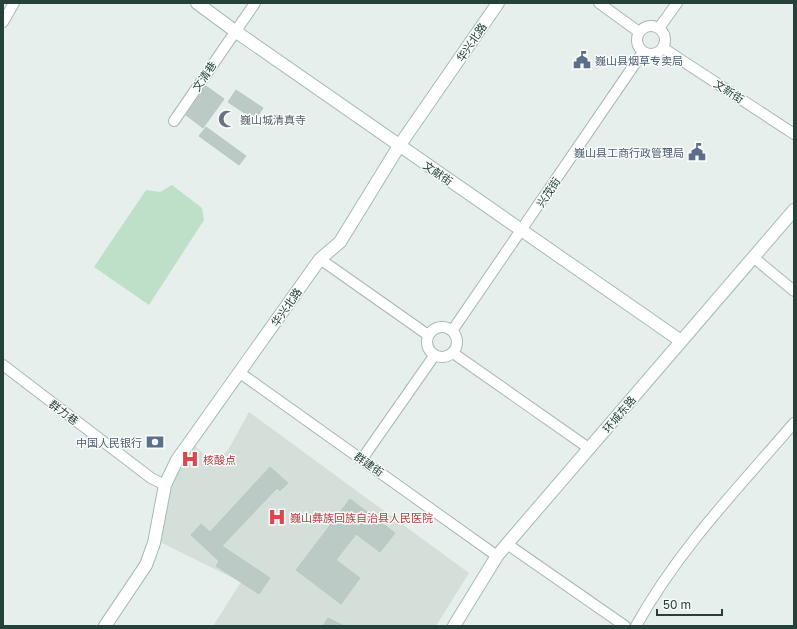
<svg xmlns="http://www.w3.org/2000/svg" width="797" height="629" viewBox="0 0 797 629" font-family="'Golos Text','Noto Sans SC',sans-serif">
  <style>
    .built { fill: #d4dfda }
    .green { fill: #bfe0c8 }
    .building { fill: #bbcac4; stroke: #b8c9c2 }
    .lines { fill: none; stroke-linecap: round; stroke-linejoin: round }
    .street-casing { stroke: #a8b8b2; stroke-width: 12 }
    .secondary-casing { stroke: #a4bbb3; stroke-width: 14 }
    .street { stroke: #fff; stroke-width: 10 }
    .secondary { stroke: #fff; stroke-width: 12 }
    .labels { text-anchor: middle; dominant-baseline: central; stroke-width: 3; stroke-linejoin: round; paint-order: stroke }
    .street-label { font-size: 11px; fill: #24423a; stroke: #f7fbf9 }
    .service-label { font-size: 11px; fill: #4e5e75; stroke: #f7fbf9; text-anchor: end }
    .worship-label { font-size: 11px; fill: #5b616d; stroke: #f7fbf9; text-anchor: start }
    .health-label { font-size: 11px; fill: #be3a42; stroke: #f7fbf9; text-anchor: start }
  </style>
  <rect width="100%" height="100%" fill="#e6efeb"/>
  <!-- built -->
  <path class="built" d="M249,412L469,573L436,626H213L241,582L160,542L167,491L180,461L195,446L214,463L228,450Z"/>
  <!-- green -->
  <path class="green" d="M172,185L202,208L204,220L149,305L94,267L146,190L160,192Z"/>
  <!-- building -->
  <path class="building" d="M206,86L224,99L203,128L186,115Z
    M236,90L263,108L255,120L228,102Z
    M206,127L246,156L239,165L199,136Z
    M270,467L288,483L280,491L277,488L222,546L270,578L259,594L216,566L219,561L191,535L201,524L210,532Z
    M350,499L395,533L380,552L356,534L336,560L360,578L341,604L296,570Z
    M328,618L344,626H323Z"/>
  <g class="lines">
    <!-- street casing -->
    <g class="street-casing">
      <path id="street" d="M599,3L639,32
        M3,22L14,3
        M637 40a14 14 0 1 1 28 0a14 14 0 1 1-28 0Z
        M659,28L677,3
        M663,48L794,134
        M174,121L255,3
        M753,257L794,291
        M320,259L428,335
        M427 342a15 15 0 1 1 30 0a15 15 0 1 1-30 0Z
        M452,331L643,52
        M453,353L590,449
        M3,365L151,478L165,485
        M240,373L497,556
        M362,459L434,356
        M507,544L625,626
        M636,626C678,550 738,488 794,423"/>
    </g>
    <!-- secondary casing -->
    <g class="secondary-casing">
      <path id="secondary" d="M197,3L235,31L681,341
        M105,626L146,565L154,543L165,485L177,460L320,259L340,242L399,146L498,3
        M454,626L497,556L507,544L794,210"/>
    </g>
    <!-- street -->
    <use href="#street" class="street"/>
    <!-- secondary -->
    <use href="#secondary" class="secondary"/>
  </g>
  <!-- icons -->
  <defs>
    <g id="civic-bare" transform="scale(1.38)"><path d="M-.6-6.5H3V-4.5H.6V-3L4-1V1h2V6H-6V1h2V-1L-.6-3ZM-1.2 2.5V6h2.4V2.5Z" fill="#5c6f8a" stroke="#f7fbf9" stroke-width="2.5" paint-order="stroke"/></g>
    <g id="mosque-bare" transform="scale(1.38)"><path d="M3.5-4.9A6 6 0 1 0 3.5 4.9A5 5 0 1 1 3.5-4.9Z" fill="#6b7280" stroke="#f7fbf9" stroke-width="2.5" paint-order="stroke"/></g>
    <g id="bank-bare" transform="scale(1.38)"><path d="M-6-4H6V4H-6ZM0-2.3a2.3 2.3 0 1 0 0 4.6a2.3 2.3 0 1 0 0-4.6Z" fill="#5c6f8a" stroke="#f7fbf9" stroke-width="2.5" paint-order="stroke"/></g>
    <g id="hospital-bare" transform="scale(1.38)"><path d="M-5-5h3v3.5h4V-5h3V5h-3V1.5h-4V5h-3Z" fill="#e0444e" stroke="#f7fbf9" stroke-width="2.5" paint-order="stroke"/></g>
  </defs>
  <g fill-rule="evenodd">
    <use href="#civic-bare" x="582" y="60"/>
    <use href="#mosque-bare" x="227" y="119"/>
    <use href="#civic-bare" x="697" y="152"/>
    <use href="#bank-bare" x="155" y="442"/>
    <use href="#hospital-bare" x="190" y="459"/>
    <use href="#hospital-bare" x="277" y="517"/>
  </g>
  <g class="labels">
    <!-- street labels -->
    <g class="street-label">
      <text transform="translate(471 42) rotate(-56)">华兴北路</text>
      <text transform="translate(204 76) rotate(-56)">文清巷</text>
      <text transform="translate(729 91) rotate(33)">文新街</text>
      <text transform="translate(438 173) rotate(35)">文献街</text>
      <text transform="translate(548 192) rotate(-56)">兴茂街</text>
      <text transform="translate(286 307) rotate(-55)">华兴北路</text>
      <text transform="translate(64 412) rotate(37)">群力巷</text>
      <text transform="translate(619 414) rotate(-50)">环城东路</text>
      <text transform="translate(369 464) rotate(35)">群建街</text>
    </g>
    <!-- service labels -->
    <g class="service-label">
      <text x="595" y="60" text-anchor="start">巍山县烟草专卖局</text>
      <text x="684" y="152">巍山县工商行政管理局</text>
      <text x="142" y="442">中国人民银行</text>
    </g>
    <!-- worship labels -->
    <g class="worship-label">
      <text x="240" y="119">巍山城清真寺</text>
    </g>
    <!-- health labels -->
    <g class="health-label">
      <text x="203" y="459">核酸点</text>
      <text x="290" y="517">巍山彝族回族自治县人民医院</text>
    </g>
  </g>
  <!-- border -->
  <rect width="797" height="629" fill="none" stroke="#24423a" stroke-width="8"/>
  <!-- scale -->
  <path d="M657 609v6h65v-6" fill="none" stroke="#24423a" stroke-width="2"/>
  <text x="663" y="609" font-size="12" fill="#24423a" stroke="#f7fbf9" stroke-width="3" paint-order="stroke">50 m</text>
</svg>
